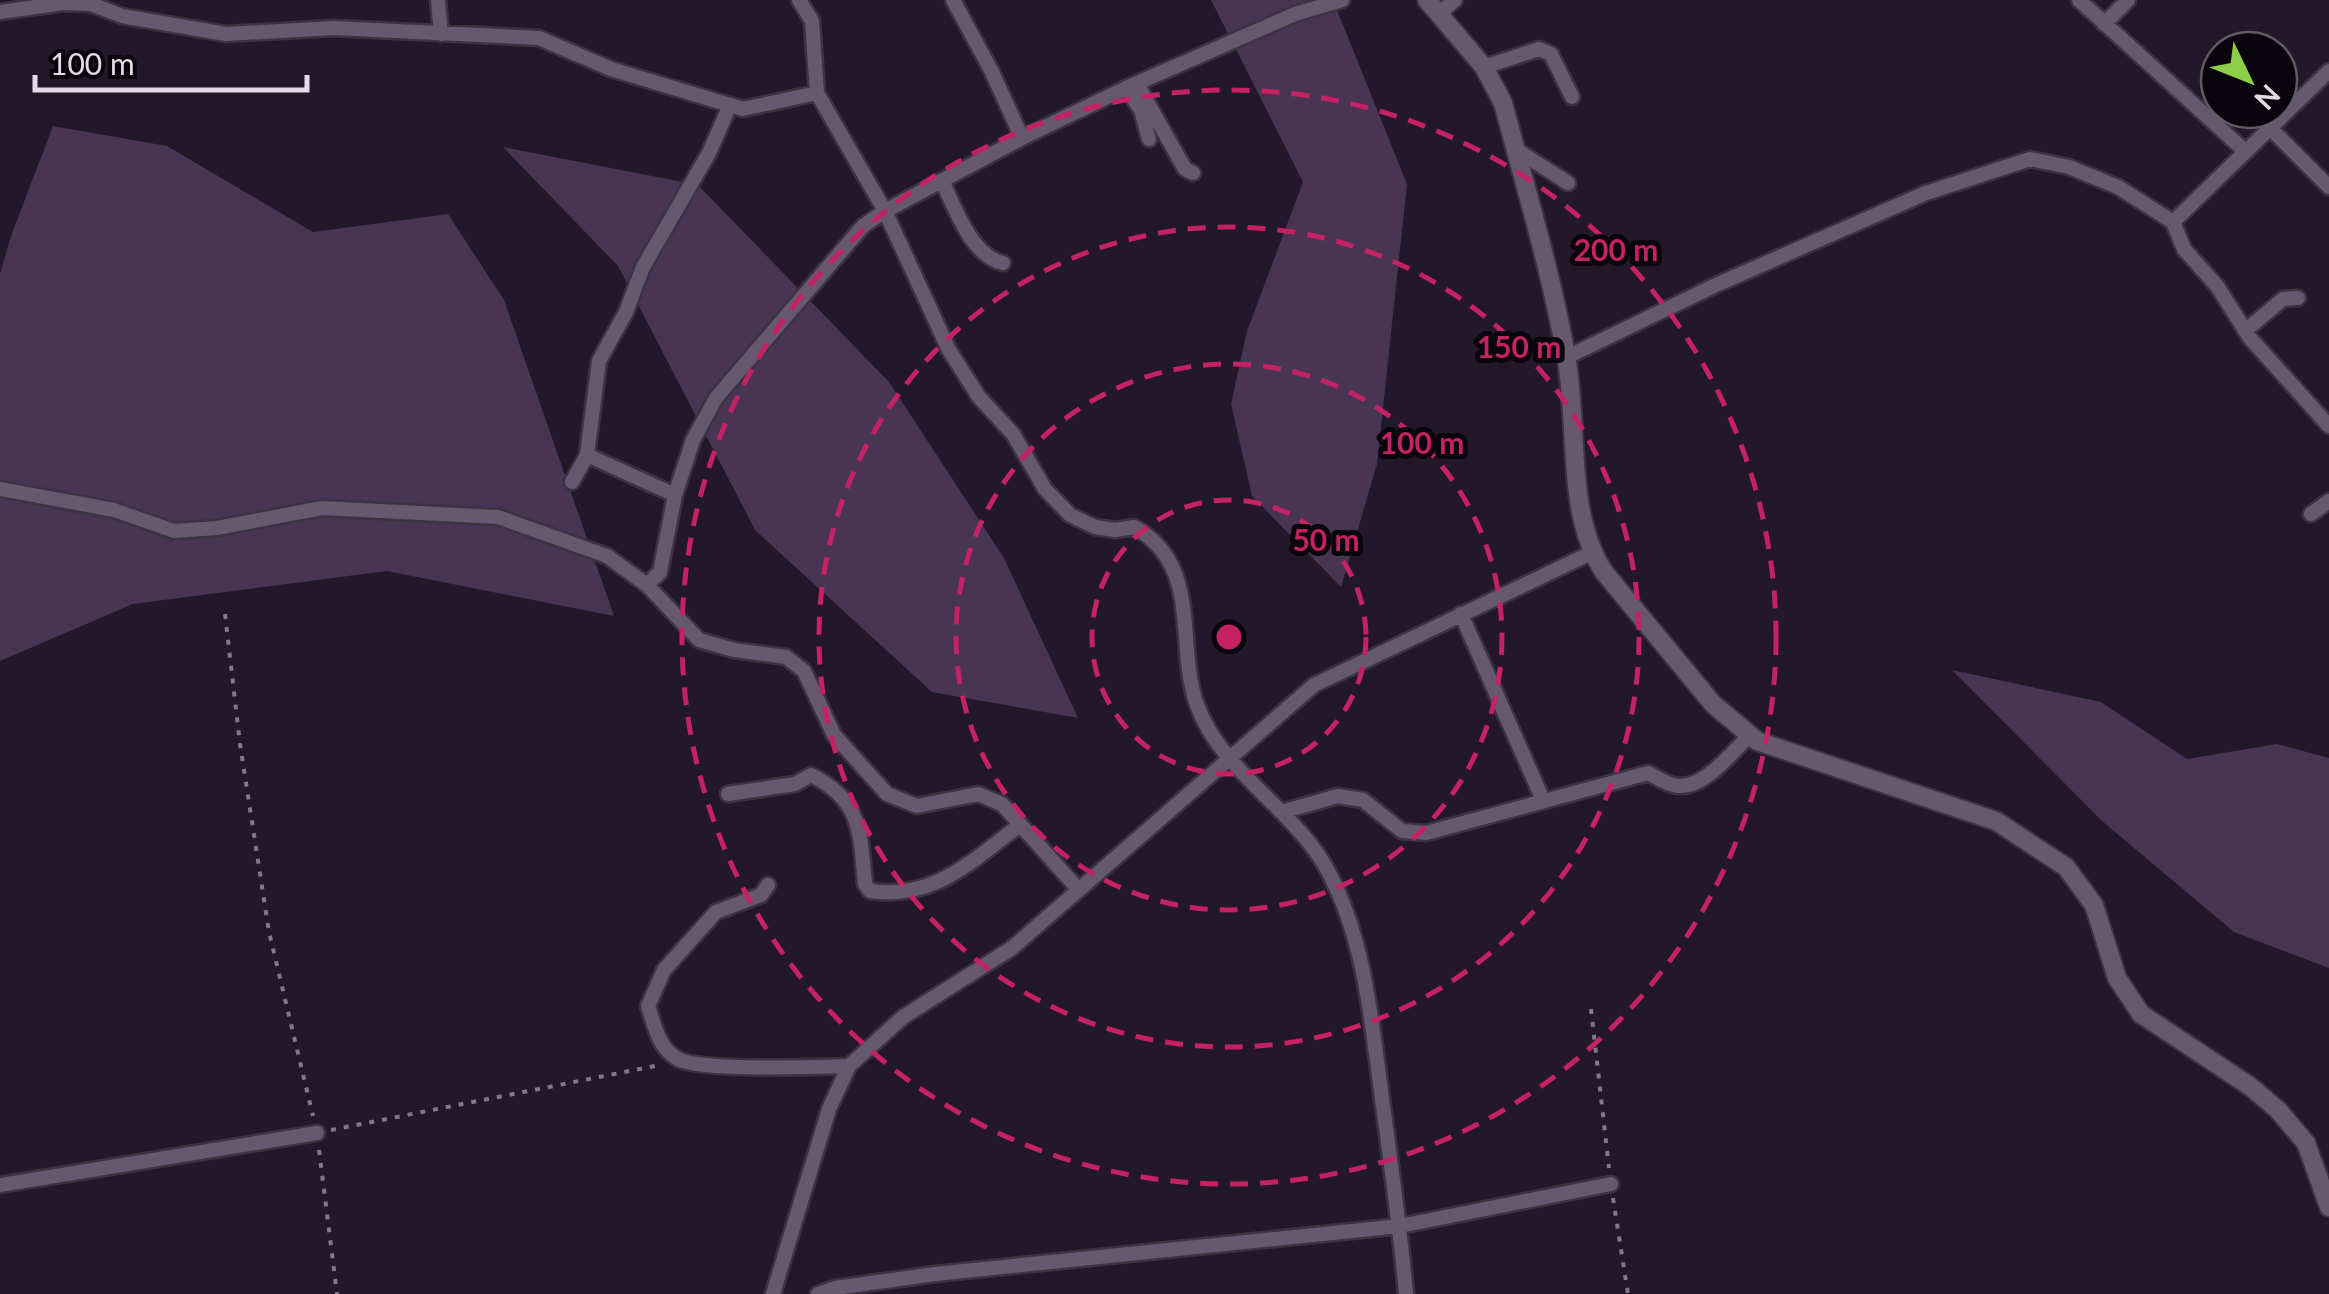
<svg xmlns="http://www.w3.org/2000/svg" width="2329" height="1294" viewBox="0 0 2329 1294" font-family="Lato,sans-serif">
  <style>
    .green { fill: #473553 }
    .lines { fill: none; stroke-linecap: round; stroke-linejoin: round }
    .minor-casing { stroke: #3b3341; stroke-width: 19 }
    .tertiary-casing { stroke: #3b3341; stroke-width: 22 }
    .path { stroke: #827888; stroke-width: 4; stroke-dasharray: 5 8; stroke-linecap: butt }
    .minor { stroke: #66596f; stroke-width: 14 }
    .tertiary { stroke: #66596f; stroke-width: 18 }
    .ring { fill: none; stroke: #c42262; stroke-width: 5; stroke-dasharray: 18 12 }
    .centre { fill: #c42262; stroke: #09050c; stroke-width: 5 }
    .ring-label { font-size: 30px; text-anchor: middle; font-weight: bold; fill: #c42262; stroke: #09050c; stroke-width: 10; stroke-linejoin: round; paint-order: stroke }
  </style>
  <rect width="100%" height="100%" fill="#23172a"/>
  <!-- green -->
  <path class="green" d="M1211,0H1333L1407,184L1377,464L1341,587L1252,496L1231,404L1247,331L1303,182Z
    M53,126L167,146L313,232L448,214L504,300L614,616L387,571L133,604L0,661V274L11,236Z
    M503,147L698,185L889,382L1004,558L1078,718L932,692L755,530L618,266Z
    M1952,670L2101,702L2187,759L2277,744L2329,758V968L2234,932L2102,821Z"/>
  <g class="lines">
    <!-- minor casing -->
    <g class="minor-casing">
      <path id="minor" d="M438,0L441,34
        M799,0L812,21L817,93L885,211L949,350L979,397L1013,434L1045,489L1070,515L1095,527L1115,530L1134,527C1203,565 1175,645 1197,705C1221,772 1295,809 1328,871C1364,938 1371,1017 1381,1091C1390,1158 1400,1226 1406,1294
        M953,0L992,72L1022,138
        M2079,0L2245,151
        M0,12L63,3L91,4L122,16L226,34L334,28L539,38L611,69L743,109L817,93
        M1439,14L1455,0
        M2104,24L2128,0
        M1484,67L1539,49L1551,54L1572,97
        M1137,84L1185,169L1193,173
        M1126,88L1141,110L1149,139
        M2269,127L2329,187
        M1515,149L1568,183
        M942,181C955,207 971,256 1003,263
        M2173,222L2184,249L2217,286L2250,338L2329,426
        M2245,331L2283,299L2298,298
        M1567,357L1718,284L1926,193L2030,159L2069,167L2118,187L2173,222L2329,71
        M587,455L675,495
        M572,482L587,455L599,361L626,312L643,267L709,153L730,105
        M0,489L114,510L174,531L217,528L322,508L498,517L607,556L647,585L699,640L734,650L786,657L804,671L834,735L887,794L917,806L978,794L1002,804L1079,890
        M2311,514L2329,501
        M647,585L660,572L675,495L693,440L716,398L863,226L885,211L1022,138L1126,88L1295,14L1342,0
        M1461,614L1543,800
        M728,794L795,784L811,775C862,800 860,833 865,884L870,891C935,900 971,861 1020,825
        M1281,812L1338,796L1363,800L1402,831L1426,833L1648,773C1656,777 1668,785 1678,786C1705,788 1732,752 1750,735
        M768,885L761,895L716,912L664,970L648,1006C655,1026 658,1048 678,1059C699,1071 819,1067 849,1066
        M0,1185L317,1133
        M773,1294L829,1109L849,1066L903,1017L1012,948L1314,685L1591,553
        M818,1294L835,1288L935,1274L1400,1226L1611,1184"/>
    </g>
    <!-- tertiary casing -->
    <g class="tertiary-casing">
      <path id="tertiary" d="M1427,0L1484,67L1503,103C1525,186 1551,271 1566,356C1579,424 1565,513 1604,572L1713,704L1757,741L1996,821L2066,867L2094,905L2117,978L2141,1014L2251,1087L2278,1110L2306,1143L2329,1207"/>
    </g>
    <!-- path -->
    <path class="path" d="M225,614L240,744L269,932L313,1116
      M1591,1009L1609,1168
      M331,1130L660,1065
      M319,1150L337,1294
      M1613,1198L1628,1294"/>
    <!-- minor -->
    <use href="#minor" class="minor"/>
    <!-- tertiary -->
    <use href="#tertiary" class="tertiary"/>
  </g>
  <!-- distance rings -->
  <g class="ring">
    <circle cx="1229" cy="637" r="137"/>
    <circle cx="1229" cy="637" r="273"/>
    <circle cx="1229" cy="637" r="410"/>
    <circle cx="1229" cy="637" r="547"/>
  </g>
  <circle cx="1229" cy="637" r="15" class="centre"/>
  <g class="ring-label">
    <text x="1616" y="261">200 m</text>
    <text x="1519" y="358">150 m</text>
    <text x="1422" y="454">100 m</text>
    <text x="1326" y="551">50 m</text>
  </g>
  <!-- north arrow -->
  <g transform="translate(2249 80) rotate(133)"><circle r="48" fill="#09050c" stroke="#605b64" stroke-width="2.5"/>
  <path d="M0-8L18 38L0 25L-18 38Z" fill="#8cce45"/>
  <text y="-15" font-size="28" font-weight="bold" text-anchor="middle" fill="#e3dce8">N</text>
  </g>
  <!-- scale -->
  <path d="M35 75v15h272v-15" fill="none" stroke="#e3dce8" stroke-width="5"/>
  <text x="50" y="75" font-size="30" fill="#e3dce8" stroke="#09050c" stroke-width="8" paint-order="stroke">100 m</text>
</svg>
